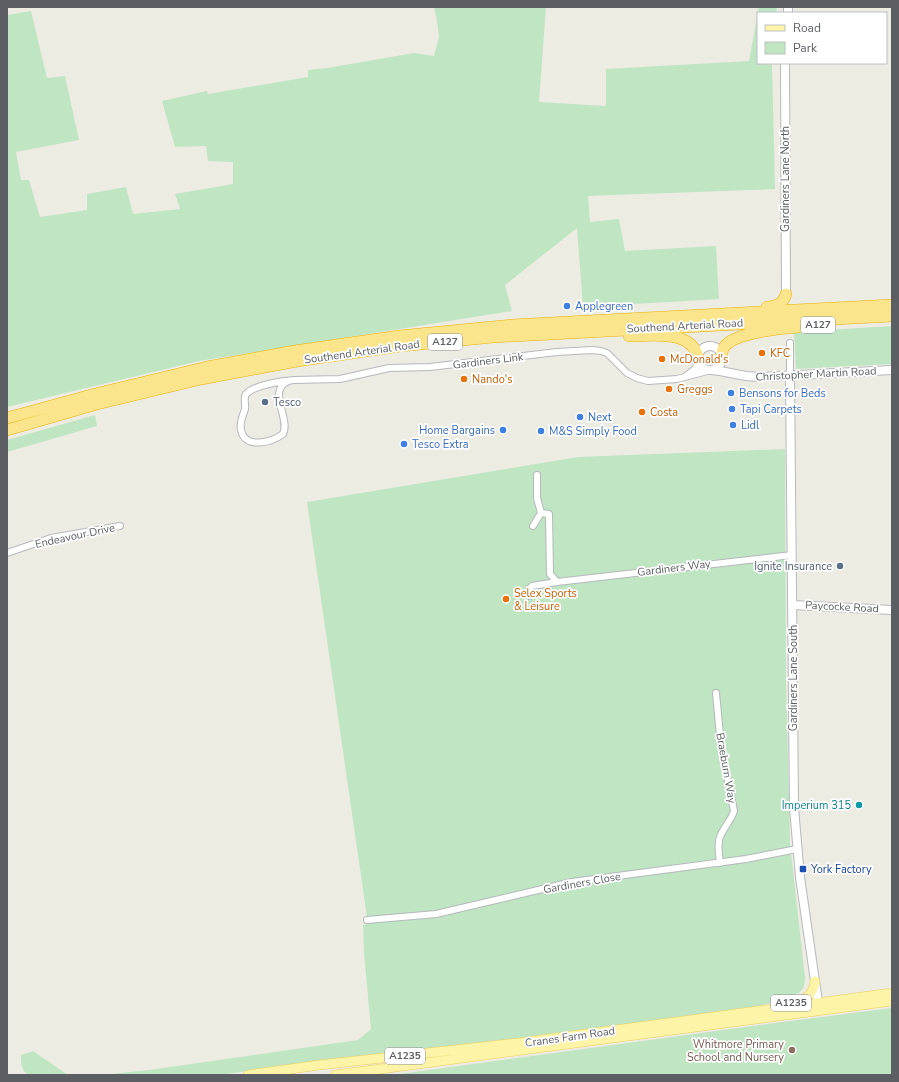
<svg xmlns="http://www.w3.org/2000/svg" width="899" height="1082" viewBox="0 0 899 1082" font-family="'Nunito Sans',sans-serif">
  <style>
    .green { fill: #bfe5c2 }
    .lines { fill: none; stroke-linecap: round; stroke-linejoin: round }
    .street-casing { stroke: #b5b8bd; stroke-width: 8 }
    .secondary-casing { stroke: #b6b9bf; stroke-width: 10 }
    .primary-casing { stroke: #eecd5b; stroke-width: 10 }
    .highway-casing { stroke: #eab006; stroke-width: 12 }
    .street { stroke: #fff; stroke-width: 6 }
    .secondary { stroke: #fff; stroke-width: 8 }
    .primary { stroke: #fdf4a8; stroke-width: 9 }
    .highway { stroke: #fae58d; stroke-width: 11 }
    .shop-dot { fill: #3f7fe0; stroke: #fff; stroke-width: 1.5 }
    .food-dot { fill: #e8710a; stroke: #fff; stroke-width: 1.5 }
    .service-dot { fill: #5c6f8a; stroke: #fff; stroke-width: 1.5 }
    .culture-dot { fill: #0f9aa8; stroke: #fff; stroke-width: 1.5 }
    .transit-dot { fill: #1a4fb4; stroke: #fff; stroke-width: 1.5 }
    .education-dot { fill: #8d6e63; stroke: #fff; stroke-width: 1.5 }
    .labels { text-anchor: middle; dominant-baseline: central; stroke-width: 3.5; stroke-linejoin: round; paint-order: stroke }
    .shield { fill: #fff; stroke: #8c8e92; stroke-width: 1 }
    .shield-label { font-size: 10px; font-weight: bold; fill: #5b5e63 }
    .street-label { font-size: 11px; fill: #5b5e63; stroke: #fff }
    .shop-label { font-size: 11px; fill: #366cbe; stroke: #fff; text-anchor: start }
    .food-label { font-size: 11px; fill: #c56008; stroke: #fff; text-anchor: start }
    .service-label { font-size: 11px; fill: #4e5e75; stroke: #fff; text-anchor: start }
    .culture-label { font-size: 11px; fill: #0d838f; stroke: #fff; text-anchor: end }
    .transit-label { font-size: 11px; fill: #164399; stroke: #fff; text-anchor: start }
    .education-label { font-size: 11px; fill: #785e54; stroke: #fff; text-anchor: end }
  </style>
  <rect width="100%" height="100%" fill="#edece3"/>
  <!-- green -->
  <path class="green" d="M434,7H546L539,102L606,106V69L749,61L759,7H777L776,13H758V63H772L775,189L588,196L590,222L619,219L625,251L716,246L719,299L583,307L577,228L505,285L512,311L199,361L7,407V15L31,11L47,78L65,76L79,140L16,152L21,180H29L40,217L87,210V194L126,187L133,214L180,209L175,194L233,184V162L208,161L206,146L175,147L162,101L207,91L208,94L308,77V70L327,68L414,53L434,56L439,37L437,21Z
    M892,326V364L796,369L794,332Z
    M95,415L97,426L7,452V440Z
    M785,449L786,678L790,844L805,978L804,987L799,993L775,1002L747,1009L506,1040L332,1060L219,1075H102L149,1070L358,1040L371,1029L364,953L363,925L368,924L307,502L578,457Z
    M892,1008V1075H392L775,1023Z
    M33,1051L68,1075H28C21,1070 21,1063 21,1055Z"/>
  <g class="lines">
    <!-- street casing -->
    <g class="street-casing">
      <path id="street" d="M790,343V376
        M686,376L696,368L698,357
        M289,381C266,389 291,419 283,434C272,442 245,450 241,430C239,422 243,416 245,409C246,404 243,399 246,394C254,385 282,381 294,380L340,379L389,368L430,367L557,352L592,350L601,351L607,353L627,373L637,378L648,381L677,379L711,370
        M537,475V498L541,513
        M533,526L541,513L549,514L550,574L557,582L792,555
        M7,553L51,538L120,526
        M529,596V589L532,586L557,582
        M716,693L721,746L734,811C731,821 723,828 720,837C717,844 719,855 720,863
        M367,920L436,914L572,882L746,859L797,849"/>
    </g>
    <!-- secondary casing -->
    <g class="secondary-casing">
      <path id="secondary" d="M788,7V13
        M785,63L786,294
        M698 358a12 12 0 1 1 24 0a12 12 0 1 1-24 0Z
        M711,370L720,371L746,376L760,377L892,370
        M790,376L794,808L800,877L819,1009
        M793,605L892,610"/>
    </g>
    <!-- primary casing -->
    <g class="primary-casing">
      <path id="primary" d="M795,1002C806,1000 814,993 815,981
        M248,1075L319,1065L518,1043L892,993
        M335,1075L892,1001"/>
    </g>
    <!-- highway casing -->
    <g class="highway-casing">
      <path id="highway" d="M767,307C777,306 783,304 786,294
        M629,336C651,336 691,329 698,357
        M721,358C722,354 722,349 725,346C735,333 782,328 798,327
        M7,418L95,394L207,367L295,351L399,336L512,325L892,305
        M7,430L97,404L201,379L297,361L400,346L493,337L892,316"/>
    </g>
    <!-- street -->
    <use href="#street" class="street"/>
    <!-- secondary -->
    <use href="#secondary" class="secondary"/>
    <!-- primary -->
    <use href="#primary" class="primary"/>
    <!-- highway -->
    <use href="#highway" class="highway"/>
  </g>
  <!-- markers -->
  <g class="shop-dot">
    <circle cx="567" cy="306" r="4"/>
    <circle cx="731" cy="393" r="4"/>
    <circle cx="732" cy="409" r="4"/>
    <circle cx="580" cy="417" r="4"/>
    <circle cx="733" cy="425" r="4"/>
    <circle cx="503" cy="430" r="4"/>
    <circle cx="541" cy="431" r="4"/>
    <circle cx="404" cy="444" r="4"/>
  </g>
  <g class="food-dot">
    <circle cx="762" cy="353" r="4"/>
    <circle cx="662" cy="359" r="4"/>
    <circle cx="464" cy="379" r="4"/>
    <circle cx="669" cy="389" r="4"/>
    <circle cx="642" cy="412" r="4"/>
    <circle cx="506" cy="599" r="4"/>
  </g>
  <g class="service-dot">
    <circle cx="265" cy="402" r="4"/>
    <circle cx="840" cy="566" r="4"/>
  </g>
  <circle class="culture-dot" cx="859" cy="805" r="4"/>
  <rect class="transit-dot" x="799" y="865" width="8" height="8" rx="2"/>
  <circle class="education-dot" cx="792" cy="1050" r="4"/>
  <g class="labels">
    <!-- shield labels -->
    <g class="shield">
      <rect x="801" y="317" width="34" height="16" rx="3"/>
      <rect x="428" y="334" width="34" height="16" rx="3"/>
      <rect x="771" y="995" width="40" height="16" rx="3"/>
      <rect x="385" y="1048" width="40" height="16" rx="3"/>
    </g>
    <g class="shield-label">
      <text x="818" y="325">A127</text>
      <text x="445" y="342">A127</text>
      <text x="791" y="1003">A1235</text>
      <text x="405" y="1056">A1235</text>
    </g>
    <!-- street labels -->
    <g class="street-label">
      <text transform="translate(785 179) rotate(-90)">Gardiners Lane North</text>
      <text transform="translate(685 326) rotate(-3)">Southend Arterial Road</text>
      <text transform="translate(362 352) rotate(-8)">Southend Arterial Road</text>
      <text transform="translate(488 361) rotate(-7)">Gardiners Link</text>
      <text transform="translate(816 374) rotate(-3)">Christopher Martin Road</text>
      <text transform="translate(75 536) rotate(-12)">Endeavour Drive</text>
      <text transform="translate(674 568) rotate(-7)">Gardiners Way</text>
      <text transform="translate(842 607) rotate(3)">Paycocke Road</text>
      <text transform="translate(793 678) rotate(-90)">Gardiners Lane South</text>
      <text transform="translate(726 768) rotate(80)">Braeburn Way</text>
      <text transform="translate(582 883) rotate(-10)">Gardiners Close</text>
      <text transform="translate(570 1037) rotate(-8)">Cranes Farm Road</text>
    </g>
    <!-- shop labels -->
    <g class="shop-label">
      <text x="575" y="306">Applegreen</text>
      <text x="739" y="393">Bensons for Beds</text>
      <text x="740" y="409">Tapi Carpets</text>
      <text x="588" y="417">Next</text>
      <text x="741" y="425">Lidl</text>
      <text x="495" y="430" text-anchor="end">Home Bargains</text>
      <text x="549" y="431">M&amp;S Simply Food</text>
      <text x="412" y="444">Tesco Extra</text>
    </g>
    <!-- food labels -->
    <g class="food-label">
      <text x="770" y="353">KFC</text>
      <text x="670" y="359">McDonald's</text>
      <text x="472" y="379">Nando's</text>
      <text x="677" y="389">Greggs</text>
      <text x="650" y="412">Costa</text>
      <text x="514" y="593">Selex Sports<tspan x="514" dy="13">&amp; Leisure</tspan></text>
    </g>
    <!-- service labels -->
    <g class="service-label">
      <text x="273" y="402">Tesco</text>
      <text x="832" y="566" text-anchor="end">Ignite Insurance</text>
    </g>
    <!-- culture labels -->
    <g class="culture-label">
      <text x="851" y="805">Imperium 315</text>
    </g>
    <!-- transit labels -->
    <g class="transit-label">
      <text x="811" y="869">York Factory</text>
    </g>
    <!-- education labels -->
    <g class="education-label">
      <text x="784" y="1044">Whitmore Primary<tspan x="784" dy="13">School and Nursery</tspan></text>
    </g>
  </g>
  <!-- border -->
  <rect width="899" height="1082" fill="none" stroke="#5b5e63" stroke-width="16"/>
  <!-- legend -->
  <rect x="757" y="12" width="130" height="52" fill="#ffffff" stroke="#bdbfc1"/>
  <rect x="765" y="25" width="20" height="6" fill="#fdf4a8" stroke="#bdbfc1"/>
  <text x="793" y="32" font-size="12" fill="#5b5e63">Road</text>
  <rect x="765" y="42" width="20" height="12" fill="#bfe5c2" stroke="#bdbfc1"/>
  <text x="793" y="52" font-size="12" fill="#5b5e63">Park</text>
</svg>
